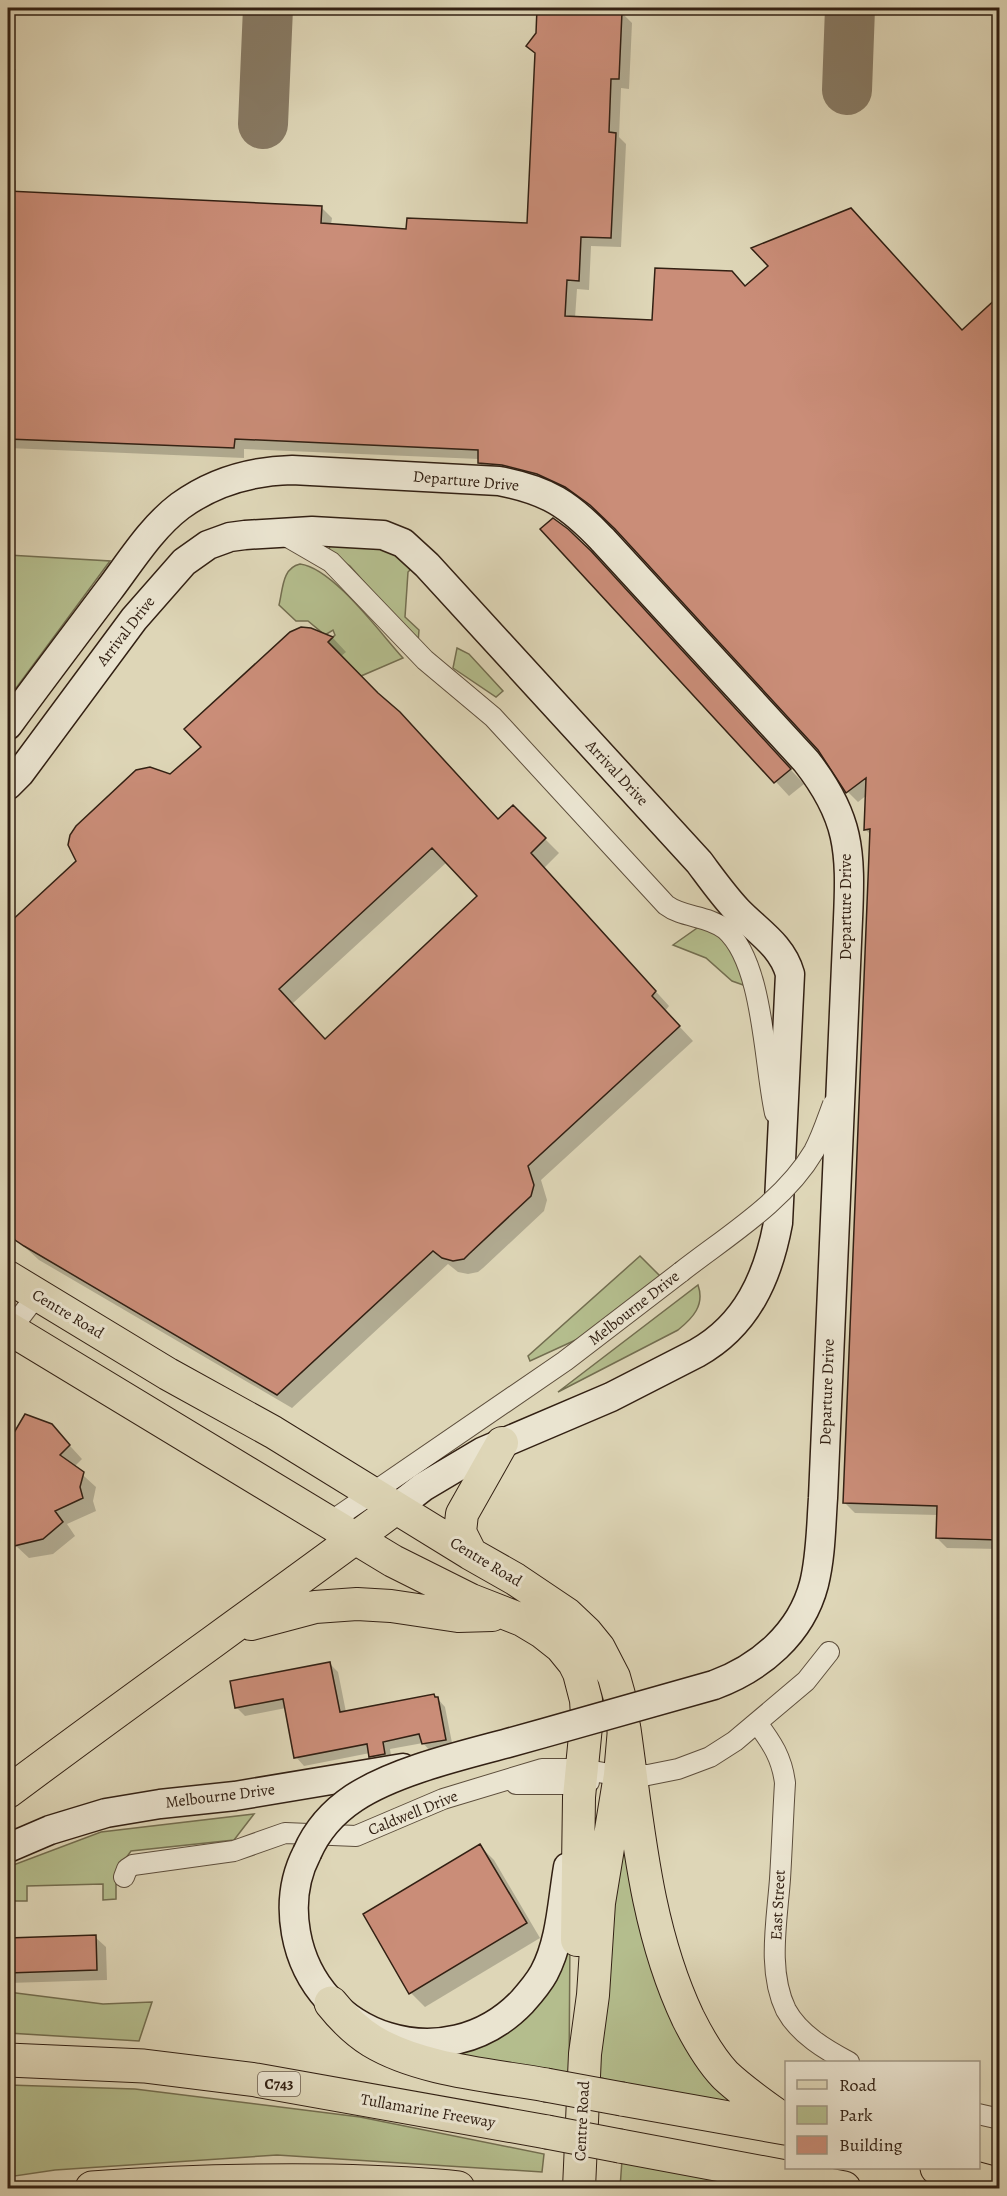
<svg xmlns="http://www.w3.org/2000/svg" width="1007" height="2196" viewBox="0 0 1007 2196" font-family="Alegreya,serif">
  <style>
    .green { fill: #b4bd8d; stroke: #736e50; stroke-width: 1.5 }
    .shadow { fill: #0003; fill-rule: evenodd }
    .lines { fill: none; stroke-linecap: round; stroke-linejoin: round }
    .taxiway { stroke: #887b65; stroke-width: 50 }
    .building { fill: #ca8d78; stroke: #322013; stroke-width: 1.5; fill-rule: evenodd }
    .street-casing { stroke: #5d4e3c; stroke-width: 22 }
    .secondary-casing { stroke: #322013; stroke-width: 31 }
    .primary-casing { stroke: #322013; stroke-width: 34 }
    .highway-casing { stroke: #322013; stroke-width: 35 }
    .street { stroke: #eae4d0; stroke-width: 20 }
    .secondary { stroke: #eae4d0; stroke-width: 28 }
    .primary { stroke: #ded6b7; stroke-width: 32 }
    .highway { stroke: #ded6b7; stroke-width: 33 }
    .street-bridge-casing { stroke: #5d4e3c; stroke-width: 22; stroke-linecap: butt }
    .secondary-bridge-casing { stroke: #322013; stroke-width: 31; stroke-linecap: butt }
    .highway-bridge-casing { stroke: #322013; stroke-width: 35; stroke-linecap: butt }
    .street-bridge { stroke: #eae4d0; stroke-width: 20 }
    .secondary-bridge { stroke: #eae4d0; stroke-width: 28 }
    .highway-bridge { stroke: #ded6b7; stroke-width: 33 }
    .labels { text-anchor: middle; dominant-baseline: central; stroke-width: 6; stroke-linejoin: round; paint-order: stroke }
    .shield { fill: #eae4d0; stroke: #695b4c; stroke-width: 1.5 }
    .shield-label { font-size: 15px; font-weight: bold; fill: #322013 }
    .street-label { font-size: 16px; fill: #322013; stroke: #eae4d0 }
  </style>
  <rect width="100%" height="100%" fill="#ded6b7"/>
  <filter id="stains"><feTurbulence type="fractalNoise" baseFrequency=".00333" numOctaves="4"/><feColorMatrix values="0 0 0 0 .2 0 0 0 0 .09 0 0 0 0 .02 0 0 0 .5 -.17"/></filter>
  <radialGradient id="worn" r=".72"><stop offset=".6" stop-color="#630" stop-opacity="0"/><stop offset="1" stop-color="#630" stop-opacity=".3"/></radialGradient>
  <!-- green -->
  <path class="green" d="M330,543L382,545L415,565L408,572L405,617L419,630L418,643L350,566L329,552Z
    M8,555L110,561L8,699Z
    M300,564C333,568 380,633 403,658L361,676L328,642L335,635L333,630L325,635L308,621H296L279,605C283,589 282,568 300,564Z
    M457,648L469,654L503,691L496,697L453,668Z
    M700,926C731,930 737,961 746,986L732,981L706,958L673,945Z
    M640,1256L661,1277L580,1338L530,1361L528,1356Z
    M698,1285C705,1305 693,1318 678,1330L558,1392Z
    M254,1814L234,1840L131,1851L116,1872V1899L103,1900V1884L27,1886V1901H8V1867L101,1832Z
    M621,1837L632,1868L746,2106L637,2090L599,2077L608,1920Z
    M570,1933L569,2077L426,2050L471,2044Z
    M8,1992L103,2004L152,2002L139,2041L8,2033Z
    M8,2085L135,2089L360,2117L544,2154L542,2172L277,2155L55,2170L8,2177Z
    M622,2160L777,2188H620Z"/>
  <!-- shadow -->
  <path class="shadow" d="M538,8H601L600,12L622,13L632,23L629,89L621,88L619,137L626,144L621,247L591,246L589,290L577,289L575,318L654,322L746,287L962,331L1000,298V1549L947,1548L937,1538L938,1515L855,1513L845,1503L871,835L865,829L867,795L858,802L848,792L819,749L602,515L577,496L562,488L489,473L479,463V459L244,449V458L8,448V172L16,181V193L322,208L332,218L331,225L408,230L529,224Z
    M8,60L16,70H8Z
    M543,529L593,555L804,784L789,796Z
    M310,629L333,638L346,652L340,657L499,821L513,807L559,853L544,868L669,1006L665,1011L693,1041L541,1180L547,1200L544,1211L483,1268L478,1272L468,1274L458,1272L448,1264L292,1408L39,1260L16,1239L8,1227V926L203,747ZM447,862L479,896L325,1041L292,1004Z
    M51,1425L82,1459L74,1467L96,1487L93,1501L96,1511L67,1524L75,1536L53,1554L29,1558L15,1545L8,1526V1440L17,1432Z
    M330,1664L338,1672L346,1712L437,1698L445,1707L453,1748L431,1752L423,1743L390,1749L392,1762L379,1764L370,1753L304,1766L296,1757L286,1708L245,1716L237,1708Z
    M480,1846L494,1860L540,1938L425,2007L411,1993Z
    M95,1937L106,1947L107,1980L8,1983V1940Z"/>
  <g class="lines">
    <!-- taxiway -->
    <path class="taxiway" d="M847,90L850,8
      M263,124L268,8"/>
  </g>
  <!-- building -->
  <path class="building" d="M537,8H591L590,10L622,12L619,79H611L609,132L616,133L611,238L581,237L579,281L567,280L565,316L652,320L655,268L732,271L745,286L768,266L751,248L851,208L962,330L999,296V1540L936,1538L937,1506L843,1503L870,829L864,830L866,778L846,793L818,750L615,529L590,505L565,487L537,474L502,465L478,463V450L235,439L234,448L8,439V191L322,206L321,223L406,229L407,218L527,223L535,53L526,46L536,33Z
    M553,518L568,529L591,551L791,769L774,783L540,529Z
    M301,627L311,628L333,637L328,642L378,693L400,712L498,819L513,805L546,838L531,853L656,991L652,996L680,1026L528,1166L534,1185L531,1196L469,1254L464,1259L453,1261L442,1258L433,1251L277,1395L24,1246L15,1240L8,1229V924L76,861L68,845L70,835L76,826L136,770L150,767L170,774L201,747L184,729L290,632ZM432,848L477,896L325,1039L279,989Z
    M25,1414L52,1424L70,1445L60,1455L84,1472L80,1487L83,1498L55,1511L63,1522L43,1539L14,1546L8,1528V1439L15,1431Z
    M330,1662L340,1712L434,1694L435,1697H438L446,1740L422,1744L419,1734L383,1742L385,1754L369,1757L367,1744L294,1758L283,1699L235,1708L230,1681Z
    M480,1844L527,1923L409,1994L363,1914Z
    M96,1935L97,1970L8,1973V1938Z"/>
  <g class="lines">
    <!-- street casing -->
    <g class="street-casing">
      <path id="street" d="M281,533L331,562L425,660L493,717L666,905C683,918 707,915 725,929C764,963 764,1064 775,1113
        M8,1333L37,1295
        M330,1522L565,1361L681,1272
        M757,1723C772,1743 782,1758 785,1783C783,1815 782,1847 780,1879C777,1921 767,1971 786,2010C799,2034 826,2050 849,2062
        M516,1784H580L589,1782
        M124,1877L127,1869L133,1865L234,1851L285,1833L356,1836L443,1799L542,1769H582L615,1775H648L678,1769L710,1757L735,1741L806,1681L829,1652
        M978,2114L1000,2119"/>
    </g>
    <!-- secondary casing -->
    <g class="secondary-casing">
      <path id="secondary" d="M8,725C41,680 75,635 109,590C131,561 151,528 180,506C213,482 251,471 292,470L499,481C547,490 569,504 603,540
        M8,785L20,773L134,619L184,562L208,545L230,537L245,535L312,531L383,535L403,543L427,565L699,862C711,878 723,895 737,910C757,931 782,945 790,974L778,1223C768,1277 747,1325 697,1353L611,1397L482,1452L423,1487L396,1508
        M8,1848L50,1830L106,1813L160,1804L235,1796L403,1768
        M307,1853C294,1878 291,1905 296,1933C315,2039 446,2081 522,2002C530,1993 538,1984 544,1973C561,1941 562,1902 568,1867"/>
    </g>
    <!-- primary casing -->
    <g class="primary-casing">
      <path id="primary" d="M8,1277L168,1374L273,1432L471,1554L515,1579L567,1614L586,1632L599,1648L614,1677L621,1702L624,1729L620,1775L599,1903L593,1995L585,2054L579,2188
        M8,1328L393,1561L471,1600L522,1620L542,1632L561,1647L574,1663L579,1673L586,1700L587,1716L579,1797L577,1940
        M471,1554L460,1532L462,1514L502,1443
        M251,1624L315,1607L357,1604L391,1606L458,1616L492,1615
        M8,1792C136,1696 267,1604 396,1508"/>
    </g>
    <!-- highway casing -->
    <g class="highway-casing">
      <path id="highway" d="M624,1729C638,1827 645,1927 688,2018C698,2038 709,2058 725,2075C744,2093 765,2107 786,2122
        M331,2003C343,2018 356,2031 372,2041C420,2070 490,2075 546,2085
        M8,2060L144,2066L256,2080L547,2132
        M622,2099L785,2128
        M620,2146L844,2188
        M937,2168L1000,2185
        M92,2188C172,2182 250,2180 330,2181C372,2182 416,2183 458,2188"/>
    </g>
    <!-- street -->
    <use href="#street" class="street"/>
    <!-- secondary -->
    <use href="#secondary" class="secondary"/>
    <!-- primary -->
    <use href="#primary" class="primary"/>
    <!-- highway -->
    <use href="#highway" class="highway"/>
    <!-- street-bridge casing -->
    <g class="street-bridge-casing">
      <path id="street-bridge" d="M681,1272C727,1236 784,1202 814,1151C822,1136 827,1120 833,1104"/>
    </g>
    <!-- secondary-bridge casing -->
    <g class="secondary-bridge-casing">
      <path id="secondary-bridge" d="M307,1853C317,1830 333,1812 354,1798C395,1771 460,1756 508,1743C577,1724 646,1704 714,1685C760,1668 801,1634 814,1584C821,1556 821,1526 823,1498L848,919C851,851 850,817 806,761L603,540"/>
    </g>
    <!-- highway-bridge casing -->
    <g class="highway-bridge-casing">
      <path id="highway-bridge" d="M546,2085L622,2099
        M547,2132L620,2146"/>
    </g>
    <!-- street-bridge -->
    <use href="#street-bridge" class="street-bridge"/>
    <!-- secondary-bridge -->
    <use href="#secondary-bridge" class="secondary-bridge"/>
    <!-- highway-bridge -->
    <use href="#highway-bridge" class="highway-bridge"/>
  </g>
  <g class="labels">
    <!-- shield labels -->
    <rect class="shield" x="258" y="2072" width="42" height="24" rx="4.5"/>
    <g class="shield-label">
      <text x="279" y="2084">C743</text>
    </g>
    <!-- street labels -->
    <g class="street-label">
      <text transform="translate(466 481) rotate(5)">Departure Drive</text>
      <text transform="translate(126 631) rotate(-52)">Arrival Drive</text>
      <text transform="translate(617 773) rotate(47)">Arrival Drive</text>
      <text transform="translate(846 907) rotate(-90)">Departure Drive</text>
      <text transform="translate(634 1308) rotate(-38)">Melbourne Drive</text>
      <text transform="translate(68 1314) rotate(31)">Centre Road</text>
      <text transform="translate(827 1392) rotate(-88)">Departure Drive</text>
      <text transform="translate(486 1562) rotate(31)">Centre Road</text>
      <text transform="translate(220 1796) rotate(-7)">Melbourne Drive</text>
      <text transform="translate(413 1813) rotate(-22)">Caldwell Drive</text>
      <text transform="translate(778 1905) rotate(-87)">East Street</text>
      <text transform="translate(428 2111) rotate(10)">Tullamarine Freeway</text>
      <text transform="translate(582 2121) rotate(-87)">Centre Road</text>
    </g>
  </g>
  <!-- margin -->
  <rect width="1007" height="2196" fill="none" stroke="#ded6b7" stroke-width="30"/>
  <rect x="9" y="9" width="989" height="2178" fill="none" stroke="#322013" stroke-width="3"/>
  <rect x="15" y="15" width="977" height="2166" fill="none" stroke="#322013" stroke-width="1.5"/>
  <!-- legend -->
  <rect x="785" y="2061" width="195" height="108" fill="#eae4d0" stroke="#a09684" stroke-width="1.5"/>
  <rect x="797" y="2080" width="30" height="9" fill="#ded6b7" stroke="#a09684" stroke-width="1.5"/>
  <text x="839" y="2091" font-size="18" fill="#322013">Road</text>
  <rect x="797" y="2106" width="30" height="18" fill="#b4bd8d" stroke="#a09684" stroke-width="1.5"/>
  <text x="839" y="2121" font-size="18" fill="#322013">Park</text>
  <rect x="797" y="2136" width="30" height="18" fill="#ca8d78" stroke="#a09684" stroke-width="1.5"/>
  <text x="839" y="2151" font-size="18" fill="#322013">Building</text>
  <rect width="100%" height="100%" filter="url(#stains)"/>
  <rect width="100%" height="100%" fill="url(#worn)"/>
</svg>
